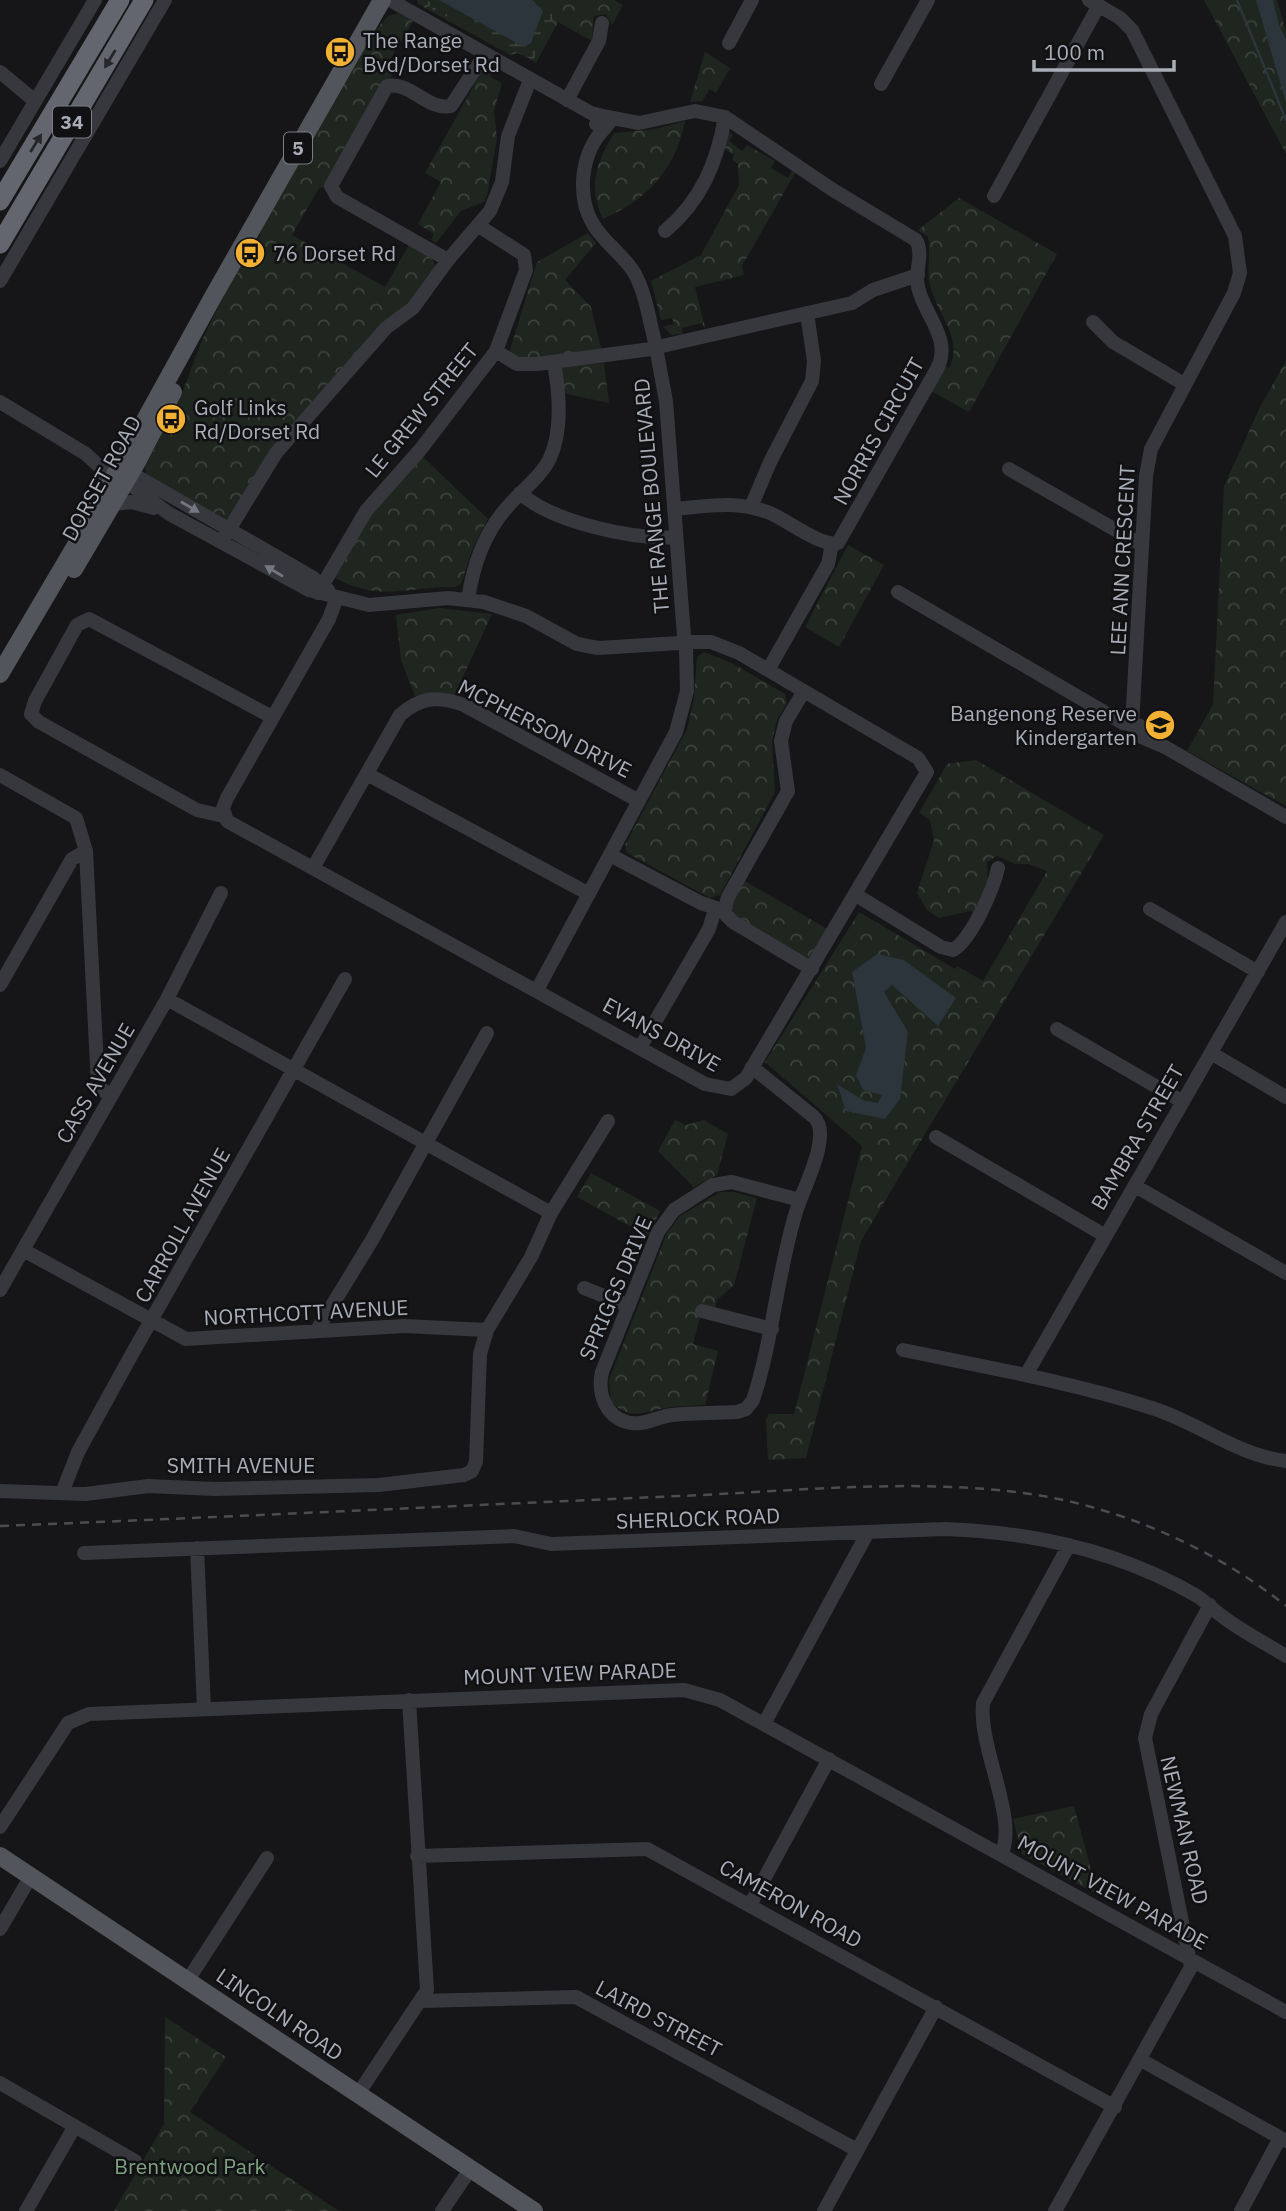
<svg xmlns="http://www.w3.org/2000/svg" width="1286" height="2211" viewBox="0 0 1286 2211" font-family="'IBM Plex Sans',sans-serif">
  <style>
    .forest { fill: url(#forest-crowns) }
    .wetland { fill: url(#wetland-marsh) }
    .water { fill: #2c353c }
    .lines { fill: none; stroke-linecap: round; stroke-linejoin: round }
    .stream { stroke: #2c353c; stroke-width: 2.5 }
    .minor { stroke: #37383d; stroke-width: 14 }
    .major { stroke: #53555c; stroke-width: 18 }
    .highway { stroke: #63666e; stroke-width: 19 }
    .rail { stroke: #4a4c52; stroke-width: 2.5; stroke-dasharray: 9 7; stroke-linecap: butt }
    .oneway { fill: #26262a }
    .oneway2 { fill: #757881 }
    .labels { text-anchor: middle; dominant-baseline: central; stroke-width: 5; stroke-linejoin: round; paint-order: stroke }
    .shield { fill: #111113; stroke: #7b7e86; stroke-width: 2 }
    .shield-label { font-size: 19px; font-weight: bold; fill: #a8adb8 }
    .poi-label { font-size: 21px; fill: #a8adb8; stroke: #111113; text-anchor: start }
    .street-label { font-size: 21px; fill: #a8adb8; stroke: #111113 }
    .park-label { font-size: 21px; fill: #7fa381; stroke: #111113 }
  </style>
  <defs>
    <pattern id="forest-crowns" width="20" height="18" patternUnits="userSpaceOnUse" patternTransform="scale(1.75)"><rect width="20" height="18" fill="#1e261f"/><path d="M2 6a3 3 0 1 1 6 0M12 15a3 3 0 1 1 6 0" fill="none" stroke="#3c433d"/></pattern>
    <pattern id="wetland-marsh" width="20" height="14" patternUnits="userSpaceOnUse" patternTransform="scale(1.75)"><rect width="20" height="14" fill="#1e261f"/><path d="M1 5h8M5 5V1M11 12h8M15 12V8" fill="none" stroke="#3c433d"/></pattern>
  </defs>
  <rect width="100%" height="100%" fill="#161618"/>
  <!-- forest -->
  <path class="forest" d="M417,0H614L623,5L612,25L606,14L594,16L592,41L558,22L536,63L518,53L510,55L418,4Z
    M1204,0H1277L1286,31V154Z
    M398,13L413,21L385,68L393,73L390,79L383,82L324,187L319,188L292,235L385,287L409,245L431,258L435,265C426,297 390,320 369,343C319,399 275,463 228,522L147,477L145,467L179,401L203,338L238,267L257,244L264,219L374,32L388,16Z
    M705,52L730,68L716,93L710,89L702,101L690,102Z
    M488,69L492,71L490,77L502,83L494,111L497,138L487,196L484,202L461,211L436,243L431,240L434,234L418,224L441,182L425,173L482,71Z
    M685,121C676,169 647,200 603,219C587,187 597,161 614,133L655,129Z
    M727,130L733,135L729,141L742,151L747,145L775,161L771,168L788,178L792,171L795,173L742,266L744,275L695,287L706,331L702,323L682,328L683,337L680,334L672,335L663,327L674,324L672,318L661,320L651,281L701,255L739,185L738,164L732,160L734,155L723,148Z
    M959,198L1057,254L969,412L931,391L944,366L949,368C965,337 934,312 929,281C927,267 931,252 928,237L918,230Z
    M588,233L596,243L565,280L591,307L602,352L525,362L509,353L537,262Z
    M1286,361V806L1187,751L1213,704L1224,486L1260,407Z
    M604,363L609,403L563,393L559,367Z
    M421,455L488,519L473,547L461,584L455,587C409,586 378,603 334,577L371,510Z
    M848,545L884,565L839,647L805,627Z
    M440,608L492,614L454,696H415L401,660L396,615Z
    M704,652L732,663L785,694L787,703L777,720L772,741L775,792L720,895L710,898L627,853L625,845L687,729L694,698L697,657Z
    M976,760L1104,835L861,1241L806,1458L768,1460L766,1419L769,1414H794L862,1146L765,1062L859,912L955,969L957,966L983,981L1047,871L1028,864H1015L997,856L987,862L988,879L974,913L970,911L939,918L927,910L917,893L934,840L930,820L919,813L947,764Z
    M743,880L829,930L810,958L805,959L733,918L730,903Z
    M675,1120L686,1125L704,1120L728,1134L717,1175L694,1187L658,1151Z
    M591,1173L660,1211L648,1236L577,1197Z
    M720,1192H734L757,1198L734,1285L717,1300L715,1309L703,1306L693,1344L718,1351L705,1405C691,1406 678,1406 664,1408C641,1413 630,1420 611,1402L609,1380L667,1233L680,1216Z
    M1074,1806L1098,1895L1022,1854L1013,1819Z
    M165,2017L226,2057L190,2112L339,2211H114L164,2124Z"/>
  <!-- wetland -->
  <path class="wetland" d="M418,0H551L555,11L553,24L533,60C508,46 489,46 466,23H458Z"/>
  <!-- water -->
  <path class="water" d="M439,0H532L543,11L531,43L524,47Z
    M1256,0H1273L1279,25L1286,39V103Z
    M877,954L904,960L956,998L938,1026L892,985L884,992L908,1032L900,1099L885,1119L846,1111L837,1084L863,1100L878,1103L882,1095L863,1090L856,1075L866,1048L852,972Z"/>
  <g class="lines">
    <!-- stream -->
    <path class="stream" d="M1237,0L1286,120"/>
    <!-- minor -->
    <path class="minor" d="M390,0L591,113L607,117L609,123L605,128L596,124L600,116
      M1089,0L1120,18L1132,30L1235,236L1240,273L1234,293L1151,449L1146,476L1132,725L1139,736L1165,747L1286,817
      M729,43L752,0
      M0,72L35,101
      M881,84L928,0
      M567,100L599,41L602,23
      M607,117L639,123L695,111L725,117L833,190L916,240C923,253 917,266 917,279C919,312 954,336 937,369L838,543C821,547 787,520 770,513C736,500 708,506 674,509
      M605,128C581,152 576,195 593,224C604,243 624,255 635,274C646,295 649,319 655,342
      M0,161L95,0
      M994,196L1099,5
      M665,231C701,201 717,163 725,117
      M448,260L337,197L331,186L387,86C411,81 427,111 451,106L485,54
      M0,281L165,0
      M1093,322L1113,342L1184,384
      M662,346L852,303L873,290L918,275
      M496,351L517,364H537L651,349
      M657,353L666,401L684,636
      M0,402L86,454L104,471L108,488
      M1009,469L1142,545
      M131,473L312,577L328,590
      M118,475L168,513L309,590L369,605L448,598L484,602L526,616L577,644L598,648L679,643
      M520,493C552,522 633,540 676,537
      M114,504L131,502L154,508
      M751,507L770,462L812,381L814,361L807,313
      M222,541L276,453L386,328L413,308L448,260L490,211L502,182L508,136L530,80
      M898,592L1123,723L1140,726
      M318,593L366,511L420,450L496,351L526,270L524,255L479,226
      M337,597L329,619L227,798L223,808L227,821L705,1084L731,1089L746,1078L927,772L918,758L739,653L711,642H692
      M468,600C473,564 486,529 511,503C524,489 542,475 550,458C563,429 559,392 554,362
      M768,670L828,564L832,544
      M367,774L589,894
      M0,775L76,818L86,851L98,1086L110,1096
      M223,816L197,810L39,722L31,714L35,701L77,625L89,619L272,717
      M610,855L701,903L716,908
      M313,868L400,715C422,696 438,696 464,705L639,801
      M856,895L941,947L953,950C971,940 994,888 998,868
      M1150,909L1258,972
      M724,912L728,897L788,791L781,741L786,721L804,691
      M724,913L733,922L812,969
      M0,985L72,859L86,851
      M537,990L676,732L687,691L686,648
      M167,999L551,1213
      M1057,1029L1183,1102
      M641,1046L709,929L713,916
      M1211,1053L1286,1097
      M752,1067L814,1117C833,1135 802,1190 796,1212C777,1274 773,1339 753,1400L746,1409L737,1412C715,1413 693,1413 672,1415C661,1416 651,1422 640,1423C610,1426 596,1397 602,1372L658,1232L674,1210L713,1185L732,1182L800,1200
      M936,1137L1104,1235
      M1135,1186L1286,1273
      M25,1251L186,1339L404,1326L487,1330
      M584,1288L629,1306
      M0,1290L167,999L221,893
      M702,1311L772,1329
      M317,1330L372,1240L487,1033
      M903,1350C986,1367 1071,1382 1152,1408C1197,1422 1239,1456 1286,1461
      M1026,1375L1286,922
      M0,1491L86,1494L148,1486L215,1489L379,1485L464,1475L472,1471L476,1462L480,1354L487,1330L531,1257L551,1213L608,1121
      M62,1493L78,1452L132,1354L345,979
      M197,1548L204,1709
      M84,1553L514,1536L551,1544L945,1529C1033,1532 1121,1552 1197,1596C1206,1602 1213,1610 1222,1616C1241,1631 1265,1643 1286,1656
      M764,1724L868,1532
      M0,1827L68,1723L89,1714L684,1690L720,1700L1286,2012
      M1001,1855C1019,1819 978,1748 983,1703L1069,1545
      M417,1856L647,1849L1115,2107
      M750,1905L829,1759
      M0,1929L31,1876
      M188,1980L267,1858
      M421,2001L576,1997L857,2150
      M1141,2060L1286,2141
      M0,2083L135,2161
      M358,2094L427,1990L409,1700
      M26,2211L75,2126
      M442,2211L471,2168
      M824,2211L936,2007
      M1055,2211L1191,1967L1145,1738L1151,1714L1210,1605
      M1241,2211L1280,2138"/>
    <!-- major -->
    <path class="major" d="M74,569L137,462L173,392
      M0,674L79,540L214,295L382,0
      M0,1856L534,2211"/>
    <!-- highway -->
    <path class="highway" d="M0,201L120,0
      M0,244L144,0"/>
    <!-- rail -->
    <path class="rail" d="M0,1526C227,1517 453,1506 679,1496C802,1491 948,1474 1068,1501C1146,1519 1224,1556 1286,1606"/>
  </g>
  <!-- one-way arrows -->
  <defs><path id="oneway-solid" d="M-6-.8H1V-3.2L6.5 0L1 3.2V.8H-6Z" transform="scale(1.75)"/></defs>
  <g class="oneway">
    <use href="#oneway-solid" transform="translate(110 59) rotate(121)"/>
    <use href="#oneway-solid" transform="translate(36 143) rotate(-58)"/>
  </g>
  <g class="oneway2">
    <use href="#oneway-solid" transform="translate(190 507) rotate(30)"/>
    <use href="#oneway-solid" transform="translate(274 571) rotate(-149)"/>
  </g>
  <!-- icons -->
  <defs>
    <g id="bus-disc" transform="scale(1.575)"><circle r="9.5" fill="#f2b134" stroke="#111113"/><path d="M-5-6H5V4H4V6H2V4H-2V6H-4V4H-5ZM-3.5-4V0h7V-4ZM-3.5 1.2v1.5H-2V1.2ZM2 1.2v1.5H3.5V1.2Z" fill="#111"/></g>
    <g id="school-disc" transform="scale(1.575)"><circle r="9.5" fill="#f2b134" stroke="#111113"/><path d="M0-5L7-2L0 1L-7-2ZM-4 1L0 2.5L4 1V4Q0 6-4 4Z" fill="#111"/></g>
  </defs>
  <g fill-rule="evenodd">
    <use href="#bus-disc" x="340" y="52"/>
    <use href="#bus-disc" x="250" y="253"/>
    <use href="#bus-disc" x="171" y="419"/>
    <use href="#school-disc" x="1160" y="725"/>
  </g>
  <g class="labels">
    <!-- shield labels -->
    <g class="shield">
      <rect x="53" y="106.5" width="38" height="31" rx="5"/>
      <rect x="284" y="132.5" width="28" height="31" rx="5"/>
    </g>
    <g class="shield-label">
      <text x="72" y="122">34</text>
      <text x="298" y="148">5</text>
    </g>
    <!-- poi labels -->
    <g class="poi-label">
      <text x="363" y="40">The Range<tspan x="363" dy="24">Bvd/Dorset Rd</tspan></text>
      <text x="273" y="253">76 Dorset Rd</text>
      <text x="194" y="407">Golf Links<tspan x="194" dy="24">Rd/Dorset Rd</tspan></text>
      <text x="1137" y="713" text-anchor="end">Bangenong Reserve<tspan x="1137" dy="24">Kindergarten</tspan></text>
    </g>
    <!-- street labels -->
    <g class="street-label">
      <text transform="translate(421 410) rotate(-51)">LE GREW STREET</text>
      <text transform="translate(878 431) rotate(-61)">NORRIS CIRCUIT</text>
      <text transform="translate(101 478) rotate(-61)">DORSET ROAD</text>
      <text transform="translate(651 496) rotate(-95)">THE RANGE BOULEVARD</text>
      <text transform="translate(1122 560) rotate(-87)">LEE ANN CRESCENT</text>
      <text transform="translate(545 728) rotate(27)">MCPHERSON DRIVE</text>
      <text transform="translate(662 1034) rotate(29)">EVANS DRIVE</text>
      <text transform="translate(95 1083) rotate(-60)">CASS AVENUE</text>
      <text transform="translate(1137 1137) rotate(-60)">BAMBRA STREET</text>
      <text transform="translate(182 1225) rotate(-61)">CARROLL AVENUE</text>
      <text transform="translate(615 1288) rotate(-67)">SPRIGGS DRIVE</text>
      <text transform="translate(306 1312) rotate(-3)">NORTHCOTT AVENUE</text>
      <text x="241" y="1465">SMITH AVENUE</text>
      <text transform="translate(698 1518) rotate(-2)">SHERLOCK ROAD</text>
      <text transform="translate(570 1673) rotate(-2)">MOUNT VIEW PARADE</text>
      <text transform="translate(1185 1830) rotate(77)">NEWMAN ROAD</text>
      <text transform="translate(1113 1892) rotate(29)">MOUNT VIEW PARADE</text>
      <text transform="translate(791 1903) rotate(29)">CAMERON ROAD</text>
      <text transform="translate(280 2014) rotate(34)">LINCOLN ROAD</text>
      <text transform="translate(659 2018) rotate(28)">LAIRD STREET</text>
    </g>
    <!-- park labels -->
    <g class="park-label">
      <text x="190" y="2166">Brentwood Park</text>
    </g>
  </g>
  <!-- scale -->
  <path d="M1034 60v10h140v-10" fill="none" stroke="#a8adb8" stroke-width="3.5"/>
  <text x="1044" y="60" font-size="21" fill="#a8adb8" stroke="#111113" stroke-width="5" paint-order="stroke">100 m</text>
</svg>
